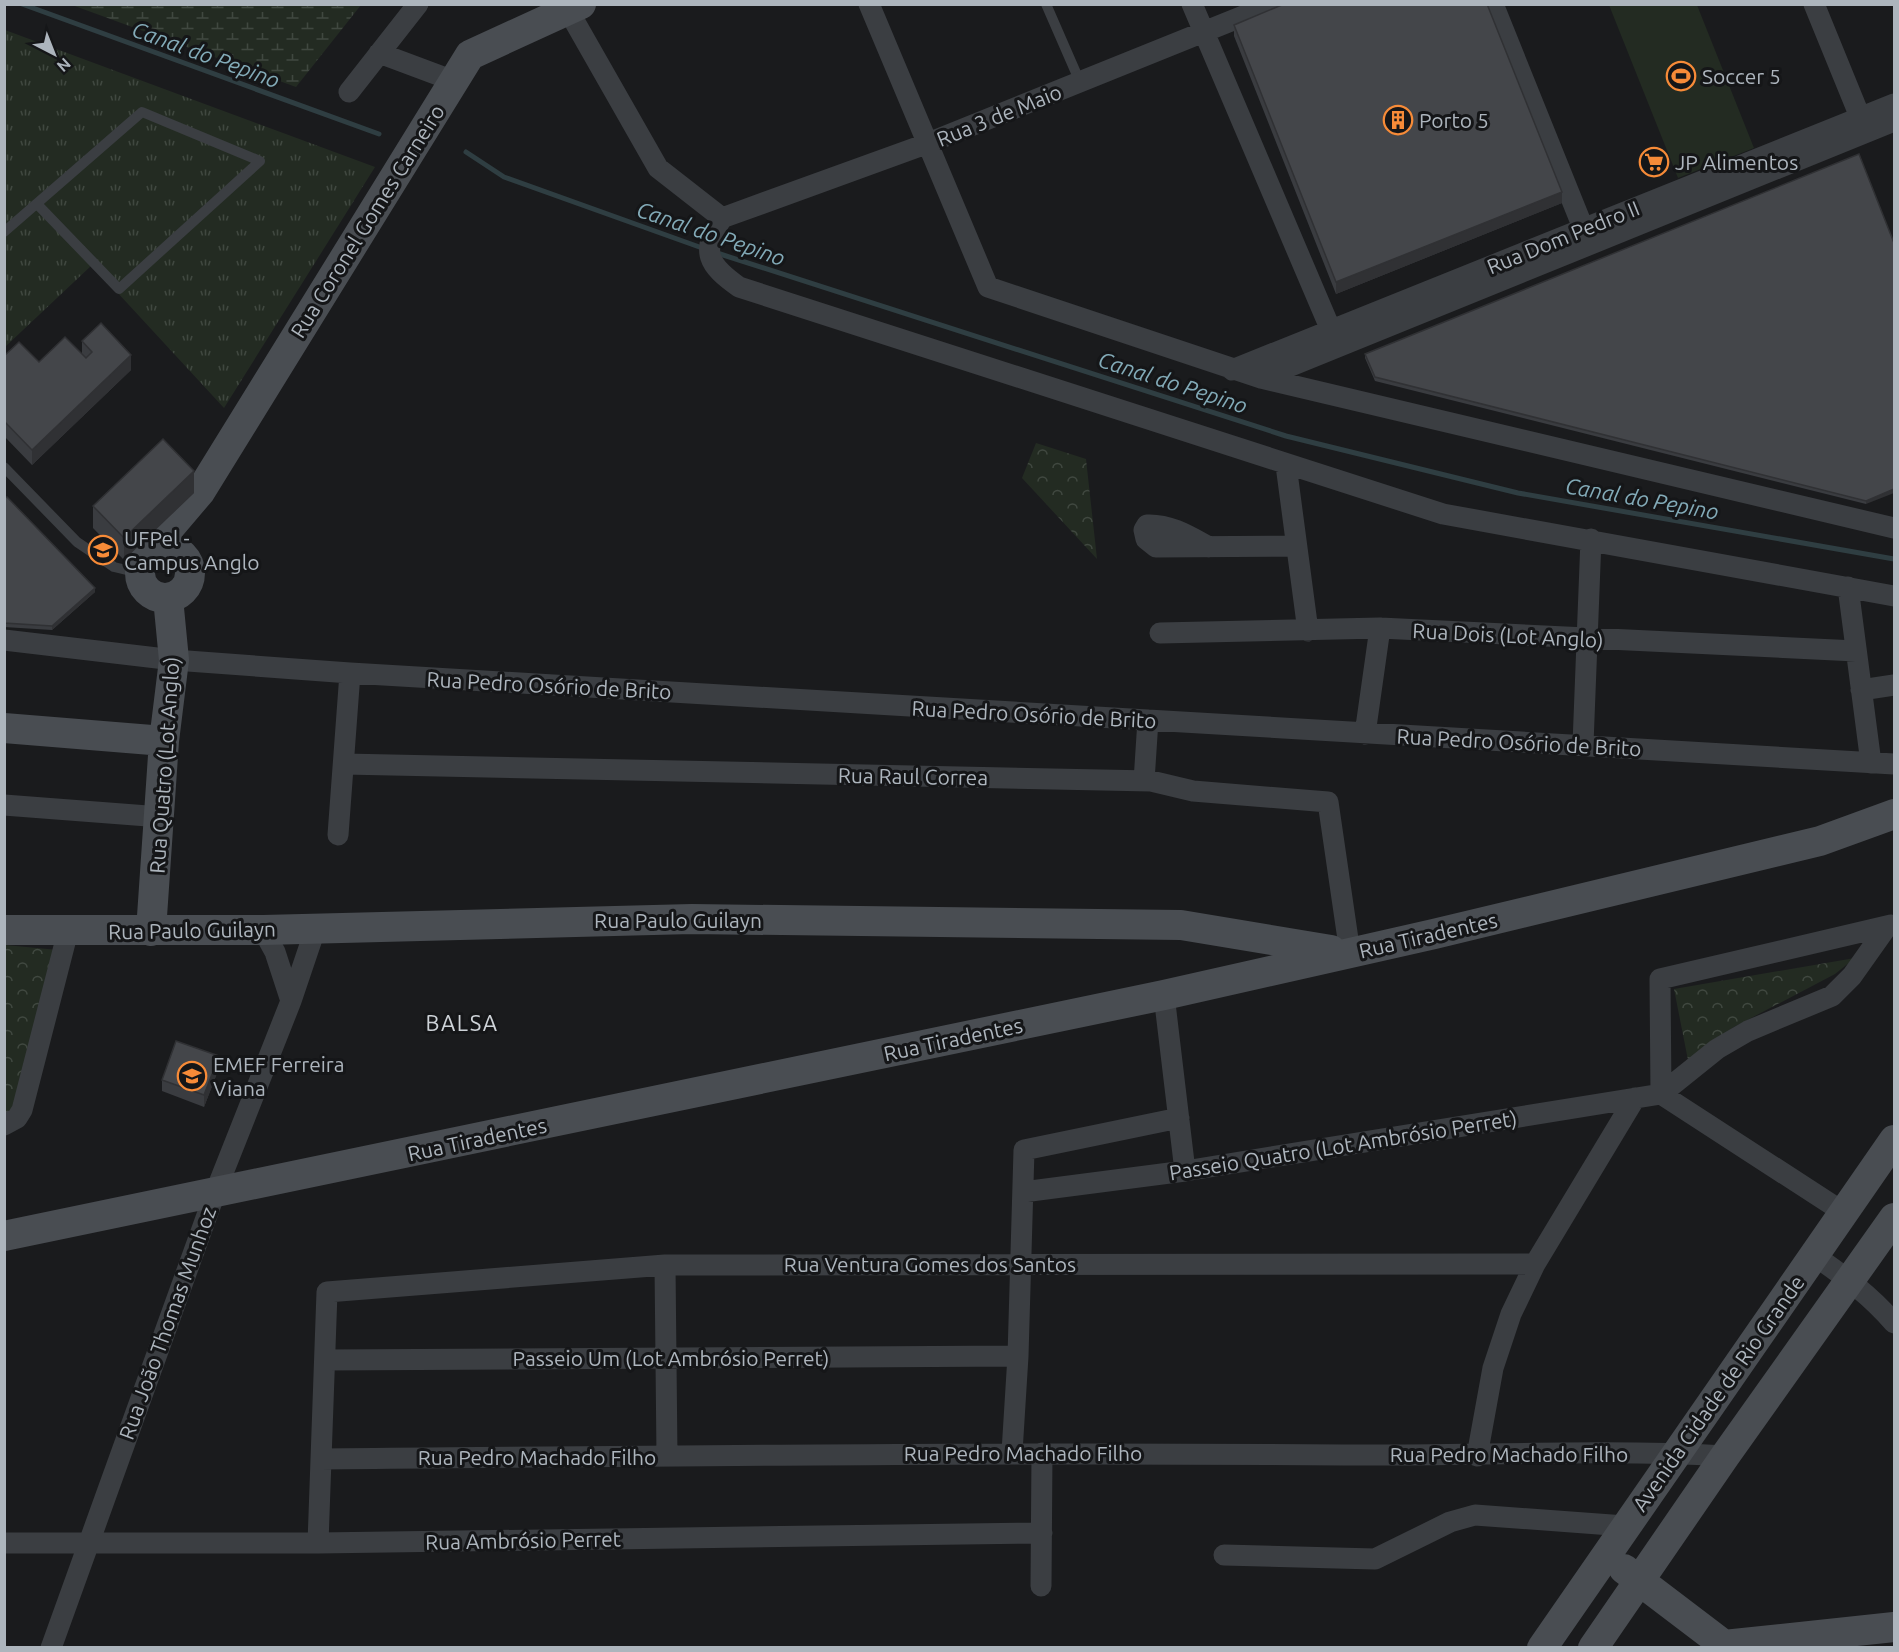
<svg xmlns="http://www.w3.org/2000/svg" width="1899" height="1652" viewBox="0 0 1899 1652" font-family="Ubuntu,sans-serif">
  <style>
    .grass { fill: url(#grass-tufts) }
    .forest { fill: url(#forest-crowns) }
    .wetland { fill: url(#wetland-marsh) }
    .garden { fill: #232b22 }
    .lines { fill: none; stroke-linecap: round; stroke-linejoin: round }
    .stream { stroke: #2f3e42; stroke-width: 5 }
    .lane { stroke: #3b3e42; stroke-width: 10 }
    .street { stroke: #3b3e42; stroke-width: 21 }
    .secondary { stroke: #494d52; stroke-width: 30 }
    .wall { fill: #3a3c40 }
    .shaded-wall { fill: #303134 }
    .building { fill: #44464a; stroke: #303134; stroke-width: 1.5 }
    .labels { text-anchor: middle; dominant-baseline: central; stroke-width: 6; stroke-linejoin: round; paint-order: stroke }
    .poi-label { font-size: 21px; fill: #adb5bd; stroke: #151618; text-anchor: start }
    .street-label { font-size: 21px; fill: #adb5bd; stroke: #151618 }
    .water-label { font-size: 22px; font-style: italic; fill: #83abb8; stroke: #151618 }
    .neighbourhood-label { font-size: 22px; letter-spacing: 1.5px; fill: #ced3d8; stroke: #151618 }
  </style>
  <defs>
    <pattern id="grass-tufts" width="24" height="20" patternUnits="userSpaceOnUse" patternTransform="scale(1.5)"><rect width="24" height="20" fill="#232b22"/><path d="M3 7l-1-3M5 7V3M7 7l1-3M15 17l-1-3M17 17v-4M19 17l1-3" fill="none" stroke="#404840"/></pattern>
    <pattern id="forest-crowns" width="20" height="18" patternUnits="userSpaceOnUse" patternTransform="scale(1.5)"><rect width="20" height="18" fill="#232b22"/><path d="M2 6a3 3 0 1 1 6 0M12 15a3 3 0 1 1 6 0" fill="none" stroke="#404840"/></pattern>
    <pattern id="wetland-marsh" width="20" height="14" patternUnits="userSpaceOnUse" patternTransform="scale(1.5)"><rect width="20" height="14" fill="#232b22"/><path d="M1 5h8M5 5V1M11 12h8M15 12V8" fill="none" stroke="#404840"/></pattern>
  </defs>
  <rect width="100%" height="100%" fill="#1a1b1d"/>
  <!-- grass -->
  <path class="grass" d="M5,30L375,167L224,408L92,265L5,347Z"/>
  <!-- forest -->
  <path class="forest" d="M1036,443L1086,459L1097,559L1022,478Z
    M5,945L58,950L14,1107L5,1115Z
    M1855,958L1835,974L1734,1027L1688,1060L1674,989Z"/>
  <!-- wetland -->
  <path class="wetland" d="M72,5L361,4V5L296,87Z"/>
  <!-- garden -->
  <path class="garden" d="M1609,5H1697L1754,148L1678,178Z"/>
  <g class="lines">
    <!-- stream -->
    <path class="stream" d="M22,4L379,134
      M466,152L504,177L705,249
      M717,253L1286,436L1518,493L1894,559"/>
    <!-- lane -->
    <path class="lane" d="M1046,4L1080,82
      M4,232C50,192 96,152 142,112L260,161L119,289L37,204
      M4,467L77,542L114,567L139,573"/>
    <!-- street -->
    <path class="street" d="M869,4L988,287L1261,378L1894,528
      M1192,4L1336,342
      M1493,4L1588,240
      M1814,4L1865,129
      M568,10L658,168L722,218
      M379,53L454,81
      M349,92L418,4
      M722,218C700,252 708,265 739,287L1443,514L1894,596
      M722,218L926,144L1273,4
      M1232,370L1894,104
      M1261,378L1894,121
      M1286,465L1308,631
      M1209,547C1189,536 1170,524 1147,525L1144,530L1146,539L1156,547L1296,546
      M1848,587L1871,763
      M1160,633L1380,628L1856,651
      M4,640L174,660L350,673L1894,764
      M1861,690L1894,685
      M1365,734L1380,628
      M1583,744L1591,539
      M344,764L1151,781L1193,791L1328,802L1350,953
      M1144,781L1148,720
      M4,805L161,817
      M338,835L350,673
      M263,930L275,952L291,1001
      M1164,995L1185,1171
      M1661,1094L1660,979L1891,925
      M1661,1094L1843,1212
      M4,1125L17,1118L22,1110L68,931
      M1023,1192L1185,1171L1661,1094L1717,1049L1748,1031L1832,996L1852,976L1886,928
      M1815,1256C1844,1276 1871,1296 1894,1323
      M665,1265L667,1456
      M325,1360L1018,1356
      M1012,1452L1018,1356L1024,1150L1179,1118
      M1477,1456L1493,1368L1511,1314L1535,1264L1635,1098
      M321,1459C662,1456 1003,1452 1344,1455C1471,1456 1598,1449 1725,1456
      M4,1543H318L1042,1533
      M318,1543L327,1292L665,1265L1535,1264
      M1224,1555L1375,1559L1450,1522L1475,1515L1625,1526
      M1041,1586L1042,1453
      M51,1648L215,1193L291,1001L316,927"/>
    <!-- secondary -->
    <path class="secondary" d="M140 573a25 25 0 1 1 50 0a25 25 0 1 1-50 0Z
      M149,552L200,492L470,55L581,4
      M4,728L164,741
      M4,930H263L692,919L1181,925L1331,950
      M151,931L164,741L174,660L168,598
      M4,1236L1164,995L1434,934L1820,841L1894,814
      M1624,1569L1724,1645L1894,1627
      M1542,1648L1894,1140
      M1593,1648L1725,1456L1894,1218"/>
  </g>
  <!-- wall -->
  <path class="wall" d="M1234,25L1562,203L1336,294L1234,36Z
    M1894,243L1866,504L1375,381L1365,358V354Z
    M82,341L131,370L32,465L4,436V356L39,362L82,355Z
    M194,493L124,560L93,528V506Z
    M4,499L95,592L52,630L4,627Z
    M219,1068L204,1107L162,1091V1080Z"/>
  <!-- shaded-wall -->
  <path class="shaded-wall" d="M1562,192V203L1336,294V282Z
    M131,355V370L32,465V450Z
    M194,471V493L124,560V538Z
    M1894,489V493L1866,504V501Z
    M95,588V592L52,630V626Z
    M219,1056V1068L204,1107V1095Z"/>
  <!-- building -->
  <path class="building" d="M1284,4H1487L1562,192L1336,282L1234,25Z
    M1859,154L1894,243V489L1866,501L1375,377L1365,354Z
    M101,323L131,355L32,450L4,421V356L19,342L39,362L65,337L86,358L92,352L82,341Z
    M163,439L194,471L124,538L93,506Z
    M7,497L95,588L52,626L4,623V499Z
    M176,1041L219,1056L204,1095L162,1080Z"/>
  <!-- icons -->
  <defs>
    <g id="stadium-ring" transform="scale(1.5)"><circle r="9.5" fill="#151618" stroke="#f78b38" stroke-width="1.5"/><path d="M0-5a6.5 5 0 1 0 0 10a6.5 5 0 1 0 0-10ZM-3.5-1.8h7v3.6h-7Z" fill="#f78b38"/></g>
    <g id="building-ring" transform="scale(1.5)"><circle r="9.5" fill="#151618" stroke="#f78b38" stroke-width="1.5"/><path d="M-4-6H4V6H1V3H-1V6H-4ZM-2.5-4.3h1.7v1.8h-1.7ZM.8-4.3h1.7v1.8H.8ZM-2.5-1h1.7V.8h-1.7ZM.8-1h1.7V.8H.8Z" fill="#f78b38"/></g>
    <g id="supermarket-ring" transform="scale(1.5)"><circle r="9.5" fill="#151618" stroke="#f78b38" stroke-width="1.5"/><path d="M-6-5.5h2.5l.6 2H6L4.5 2H-2.5L-4.4-4H-6ZM-1.5 3.2a1.3 1.3 0 1 0 .1 0ZM3 3.2a1.3 1.3 0 1 0 .1 0Z" fill="#f78b38"/></g>
    <g id="university-ring" transform="scale(1.5)"><circle r="9.5" fill="#151618" stroke="#f78b38" stroke-width="1.5"/><path d="M0-5L7-2L0 1L-7-2ZM-4 1L0 2.5L4 1V4Q0 6-4 4Z" fill="#f78b38"/></g>
    <g id="school-ring" transform="scale(1.5)"><circle r="9.5" fill="#151618" stroke="#f78b38" stroke-width="1.5"/><path d="M0-5L7-2L0 1L-7-2ZM-4 1L0 2.5L4 1V4Q0 6-4 4Z" fill="#f78b38"/></g>
  </defs>
  <g fill-rule="evenodd">
    <use href="#stadium-ring" x="1681" y="76"/>
    <use href="#building-ring" x="1398" y="120"/>
    <use href="#supermarket-ring" x="1654" y="162"/>
    <use href="#university-ring" x="103" y="550"/>
    <use href="#school-ring" x="192" y="1076"/>
  </g>
  <g class="labels">
    <!-- poi labels -->
    <g class="poi-label">
      <text x="1702" y="76">Soccer 5</text>
      <text x="1419" y="120">Porto 5</text>
      <text x="1675" y="162">JP Alimentos</text>
      <text x="124" y="538">UFPel -<tspan x="124" dy="24">Campus Anglo</tspan></text>
      <text x="213" y="1064">EMEF Ferreira<tspan x="213" dy="24">Viana</tspan></text>
    </g>
    <!-- street labels -->
    <g class="street-label">
      <text transform="translate(999 115) rotate(-22)">Rua 3 de Maio</text>
      <text transform="translate(367 221) rotate(-58)">Rua Coronel Gomes Carneiro</text>
      <text transform="translate(1563 237) rotate(-22)">Rua Dom Pedro II</text>
      <text transform="translate(1508 635) rotate(3)">Rua Dois (Lot Anglo)</text>
      <text transform="translate(549 685) rotate(3)">Rua Pedro Osório de Brito</text>
      <text transform="translate(1034 714) rotate(3)">Rua Pedro Osório de Brito</text>
      <text transform="translate(1519 742) rotate(3)">Rua Pedro Osório de Brito</text>
      <text transform="translate(164 765) rotate(-86)">Rua Quatro (Lot Anglo)</text>
      <text transform="translate(913 776) rotate(1)">Rua Raul Correa</text>
      <text x="678" y="920">Rua Paulo Guilayn</text>
      <text transform="translate(192 930) rotate(-1)">Rua Paulo Guilayn</text>
      <text transform="translate(1428 935) rotate(-13)">Rua Tiradentes</text>
      <text transform="translate(953 1039) rotate(-12)">Rua Tiradentes</text>
      <text transform="translate(477 1139) rotate(-12)">Rua Tiradentes</text>
      <text transform="translate(1343 1145) rotate(-9)">Passeio Quatro (Lot Ambrósio Perret)</text>
      <text x="930" y="1264">Rua Ventura Gomes dos Santos</text>
      <text transform="translate(167 1323) rotate(-70)">Rua João Thomas Munhoz</text>
      <text x="671" y="1358">Passeio Um (Lot Ambrósio Perret)</text>
      <text transform="translate(1718 1393) rotate(-55)">Avenida Cidade de Rio Grande</text>
      <text x="1023" y="1453">Rua Pedro Machado Filho</text>
      <text x="1509" y="1454">Rua Pedro Machado Filho</text>
      <text x="537" y="1457">Rua Pedro Machado Filho</text>
      <text transform="translate(523 1540) rotate(-1)">Rua Ambrósio Perret</text>
    </g>
    <!-- water labels -->
    <g class="water-label">
      <text transform="translate(206 54) rotate(20)">Canal do Pepino</text>
      <text transform="translate(711 233) rotate(19)">Canal do Pepino</text>
      <text transform="translate(1173 382) rotate(18)">Canal do Pepino</text>
      <text transform="translate(1642 498) rotate(10)">Canal do Pepino</text>
    </g>
    <!-- neighbourhood labels -->
    <g class="neighbourhood-label">
      <text x="462" y="1022">BALSA</text>
    </g>
  </g>
  <!-- border -->
  <rect width="1899" height="1652" fill="none" stroke="#adb5bd" stroke-width="12"/>
  <!-- north arrow -->
  <g transform="translate(54 54) rotate(138)" stroke="#151618" stroke-width="4.5" paint-order="stroke">
  <path d="M0-4.5L10 22L0 15L-10 22Z" fill="#adb5bd"/>
  <text y="-9" font-size="16" font-weight="bold" text-anchor="middle" fill="#adb5bd">N</text>
  </g>
</svg>
